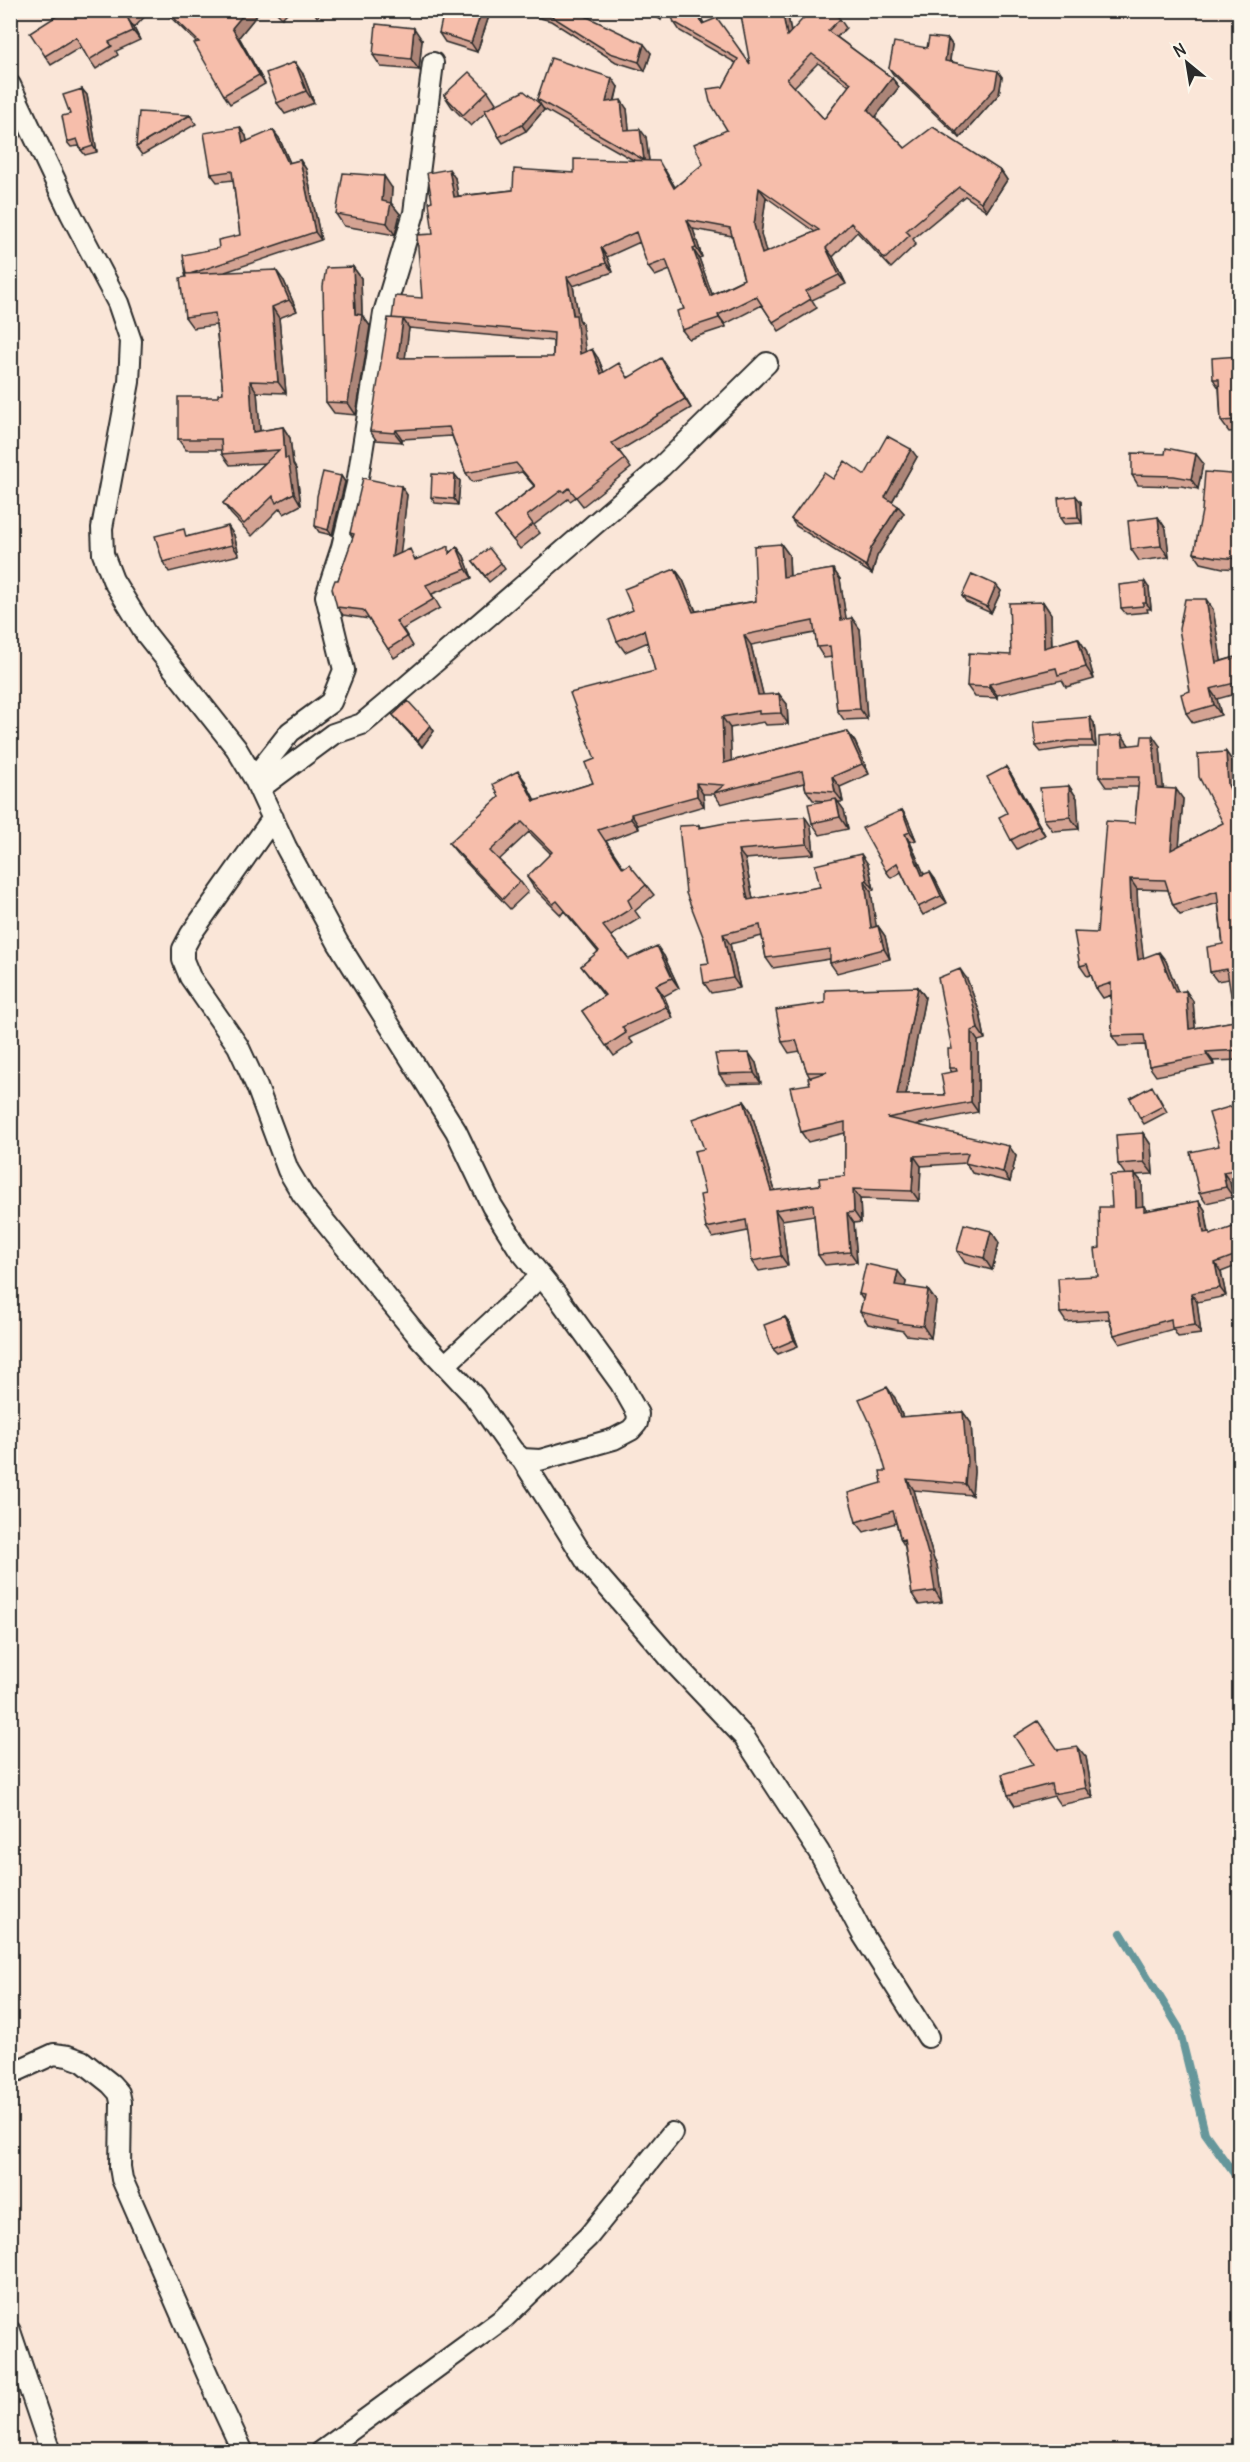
<svg xmlns="http://www.w3.org/2000/svg" width="1250" height="2462" viewBox="0 0 1250 2462" font-family="Delius,sans-serif">
  <style>
    .lines { fill: none; stroke-linecap: round; stroke-linejoin: round }
    .stream { stroke: #66979b; stroke-width: 8 }
    .street-casing { stroke: #2b2b2b; stroke-width: 24 }
    .street { stroke: #fbf7ec; stroke-width: 20 }
    .wall { fill: #d4a393; stroke: #2b2b2b; stroke-width: 1.5; fill-rule: evenodd }
    .shaded-wall { fill: #ac8578; stroke: #2b2b2b; stroke-width: 1.5 }
    .building { fill: #f6beab; stroke: #2b2b2b; stroke-width: 1.5; fill-rule: evenodd }
  </style>
  <rect width="100%" height="100%" fill="#fae6d8"/>
  <filter id="ink" filterUnits="userSpaceOnUse"><feTurbulence type="fractalNoise" baseFrequency=".0167" numOctaves="2"/><feDisplacementMap in="SourceGraphic" scale="12" xChannelSelector="R" yChannelSelector="G"/><feConvolveMatrix kernelMatrix="1 2 1 2 8 2 1 2 1" color-interpolation-filters="sRGB"/></filter>
  <g filter="url(#ink)">
    <g class="lines">
      <!-- stream -->
      <path class="stream" d="M1121,1933L1179,2028L1205,2133L1240,2182"/>
      <!-- street casing -->
      <g class="street-casing">
        <path id="street" d="M10,85L71,214L118,303L131,341L129,382L102,528L103,554L113,580L146,634L236,748L254,778L286,847L338,943L456,1131L492,1206L519,1249L558,1297L621,1384L638,1414L637,1423L631,1430L614,1439L540,1460L522,1459L513,1451L474,1396L418,1336L303,1195L288,1170L257,1087L238,1046L190,977L183,960V949L191,934L273,818
          M254,778L290,732L331,702L344,670L326,596L342,547L357,484L384,313L414,213L433,63
          M259,789L333,734L362,724L392,699L661,467L767,363
          M445,1365L541,1276
          M522,1459L588,1564L675,1664L744,1737L819,1852L863,1935L928,2037
          M10,2074L54,2054L68,2056L82,2061L111,2084L119,2093L121,2102L120,2167L122,2179L216,2394L243,2452
          M10,2331L51,2452
          M321,2452L504,2318L588,2237L672,2133"/>
      </g>
      <!-- street -->
      <use href="#street" class="street"/>
    </g>
    <!-- wall -->
    <path class="wall" d="M66,10H151L134,28L140,40L116,51L118,55L96,69L81,47L51,65L45,56Z
      M163,10H261L239,37L265,84L230,104L224,95L196,42Z
      M274,10H290L282,18Z
      M313,10H326L317,17Z
      M491,10L477,52L445,42L439,33Z
      M511,10H592L588,17L651,53L645,71L616,62L551,21Z
      M644,10H665L661,20Z
      M787,10L791,32L840,19L846,28L837,37L892,78L899,87L875,117L905,148L1001,171L1007,180L987,211L965,196L913,239L916,244L891,268L857,232L833,257L846,284L812,300L817,308L779,331L762,305L725,324L726,327L689,339L682,330L684,309L670,270L655,276L648,267L640,242L607,257L613,272L573,286L579,319L582,324L585,352L598,358L604,372L629,377L667,367L691,408L619,451L631,468L583,506L576,497L570,501L568,499L534,525L540,533L520,549L495,517L534,486L522,472L472,482L466,473L452,436L402,439V442L376,440L370,431L393,319L422,298L433,234L432,201L455,178L458,196L513,190L574,173L635,161L542,108L537,99L618,87L615,101L627,109L629,130L646,137L649,161L665,170L675,187L703,164L727,130L723,87L736,63L680,31L674,22L704,23L750,64ZM818,63L849,86L824,119L794,87ZM766,197L815,232L766,253L761,234ZM693,229L732,236L744,279L712,294L699,258L702,257ZM409,328L553,341V357L405,358Z
      M948,39L952,45L950,61L1002,77L999,94L960,138L893,74L889,68L927,48Z
      M422,40L419,70L381,67L373,55Z
      M303,74L314,103L285,114L277,103Z
      M82,89L87,95L97,152L85,155L81,150L79,146L71,147L67,142L70,114Z
      M488,91L496,103L491,108L544,110L526,131L503,143L499,137L486,112L471,126L452,107L444,95Z
      M190,115L196,124L142,155L136,147Z
      M246,136L247,141L279,138L290,163L300,160L306,169L321,240L225,272L284,281L297,311L279,318L286,393L257,392L260,431L283,427L290,438L293,464L296,469L301,505L284,514L280,508L252,536L231,514L223,503L265,463L230,465L222,454V450H186L178,439L218,397L223,393L216,325L193,328L185,317L186,277V274L219,248L240,235L233,180L217,182L211,174Z
      M392,188L391,203L400,214L395,235L344,226L336,214Z
      M353,267L361,278L362,315L370,326L356,415L334,413L326,402Z
      M1239,356V431L1229,432L1221,421L1219,388L1213,379Z
      M917,457L892,502L904,513L877,556L872,574L796,526L791,519L833,479L865,475Z
      M1203,463L1198,489L1181,486L1138,485L1132,475Z
      M1239,472V569L1223,568L1201,563L1194,553L1231,474Z
      M455,475L460,481L458,505L435,503L431,497Z
      M341,476L345,482L332,535L319,532L315,526Z
      M401,486L407,495L400,554L417,559L453,551L457,547L464,556L472,578L432,594L440,608L403,629L413,646L394,658L369,619L343,615L337,607L338,580L353,538L350,533Z
      M1081,502L1082,523L1064,524L1060,518Z
      M1158,517L1166,529L1169,557L1139,561L1131,549Z
      M234,535L239,555L169,572L163,562L189,536Z
      M781,544L789,555L790,576L833,569L840,579L846,619L860,629L867,719L844,720L837,710L832,657L824,658L817,647L815,633L751,645L763,695L779,694L787,704L788,724L766,725L764,722L730,728L731,761L847,731L855,742L869,774L840,787L843,802H838L844,810L848,829L820,835L812,823L824,801L813,800L806,790L804,783L721,804L714,794H703L704,806L638,825L639,829L606,841L624,868L646,885L654,895L635,911L640,918L611,936L629,959L664,956L679,988L664,996L673,1018L629,1038L633,1043L614,1056L582,1011L604,996L581,966L598,952L564,911L561,915L534,888L527,877L551,854L529,832L499,860L520,881L528,892L510,909L457,853L449,843L525,781L535,801L593,783L595,759L655,671L648,642L625,652L617,641L633,610L675,569L683,580L696,611L756,601Z
      M473,561L501,563L505,569L489,582Z
      M996,585L1001,591L991,613L966,602L962,596Z
      M1149,588L1151,609H1147L1148,612L1126,614L1121,608Z
      M1043,602L1051,614L1052,646L1078,638L1086,650L1094,679L1066,687L1062,680L997,695V698L975,697L967,686L1011,655Z
      M1213,609L1221,661L1239,656V693L1217,699L1221,715L1193,723L1186,713L1190,691Z
      M393,715L430,725L434,731L422,747L398,721Z
      M1094,723L1096,747H1073L1041,752L1036,746Z
      M1122,735L1129,746H1160L1163,789L1183,799L1179,846L1223,823L1226,752L1233,762L1235,795L1239,804V1060L1213,1061L1214,1065L1156,1076L1149,1066L1145,1045L1119,1046L1112,1036L1111,995L1103,998L1096,988L1091,975L1087,976L1080,966L1097,933L1135,823L1138,787H1106L1099,777ZM1137,889L1168,890L1173,905L1180,915L1218,903L1223,944L1210,972L1217,981L1229,979L1235,1021L1195,1028L1193,1001L1186,991L1178,992L1166,961L1143,958L1138,914Z
      M1006,767L1012,776L1045,835L1017,849L1011,840L1007,813Z
      M1069,786L1077,798L1079,829L1053,831L1044,819Z
      M902,810L907,818L916,840L910,842L924,874L935,879L947,903L923,915L918,907L901,872L891,878L886,871Z
      M699,825L701,827L811,826L814,854L745,859L753,899L820,887L868,864L874,889L871,891L876,927L878,926L885,936L890,959L837,973L830,963V959L773,968L766,958L762,936L730,944L740,988L711,993L704,983L709,963L704,939Z
      M967,979L980,1013L985,1039L978,1041V1112L914,1125L1016,1156L1010,1182L972,1173L966,1163L921,1166L919,1201L860,1199L861,1222L854,1223L857,1262L825,1265L818,1255L814,1215L782,1220L788,1266L759,1271L752,1261L748,1231L713,1238L706,1228L704,1149L744,1101L751,1111L775,1191L820,1185L845,1176V1133L808,1142L801,1132L810,1084V1078L807,1072L800,1051L789,1053L782,1042L825,1003L918,987L925,997L906,1095H945L952,1072L949,1068Z
      M756,1063L761,1083L726,1084L719,1074Z
      M1156,1092L1167,1112L1144,1124L1140,1118Z
      M1239,1104V1180L1230,1182L1233,1197L1206,1203L1199,1193L1219,1146Z
      M1143,1133L1151,1145L1153,1174L1136,1175L1142,1182V1206H1144L1147,1211L1199,1201L1205,1210L1209,1232L1212,1235L1239,1225V1265L1221,1272L1226,1296L1197,1302L1201,1334L1178,1337L1173,1329L1120,1344L1114,1335L1109,1319L1066,1322L1060,1313L1098,1276L1100,1248L1112,1207L1125,1174L1118,1164Z
      M991,1231L999,1243L992,1270L965,1263L957,1251Z
      M906,1282L905,1287L936,1301L931,1338L906,1335L903,1331L868,1324L860,1312L863,1300L859,1294Z
      M785,1317L789,1322L798,1346L778,1354L773,1349Z
      M895,1398L903,1417L963,1412L971,1423L974,1472L972,1495L914,1490L934,1560L937,1565L942,1602L919,1605L912,1594L905,1547L901,1540L896,1523L864,1532L856,1522L882,1483L886,1471Z
      M1058,1750L1086,1757L1093,1798L1060,1805L1054,1796L1015,1806L1008,1795L1033,1765Z"/>
    <!-- shaded-wall -->
    <path class="shaded-wall" d="M10,10H16L11,20H10Z
      M247,10H261L239,37L265,84L259,75L232,28Z
      M482,10H491L477,52L471,43Z
      M580,10H592L585,22L579,13Z
      M655,10H665L661,20L655,11Z
      M696,10H698L708,33L702,24Z
      M782,10H787L793,45L787,36Z
      M128,19L134,28L140,40L133,31Z
      M414,28L422,40L419,70L411,59Z
      M948,39L952,45L949,66L945,61Z
      M644,44L651,53L645,71L639,62Z
      M295,62L303,74L314,103L306,91Z
      M998,71L1002,77L999,94L960,138L956,132Z
      M612,78L618,87L612,110L606,102Z
      M892,78L899,87L874,119L868,110Z
      M82,89L87,95L97,152L93,146Z
      M621,100L627,109L630,139L624,130Z
      M540,104L544,110L526,131L522,125Z
      M240,127L246,136L249,152L243,143Z
      M640,129L646,137L650,169L644,160Z
      M273,130L279,138L294,172L288,163Z
      M300,160L306,169L321,240L315,232Z
      M449,169L455,178L460,206L454,197Z
      M1001,171L1007,180L987,211L981,202Z
      M384,176L392,188L391,204V203L400,214L395,235L387,223L382,201Z
      M759,188L766,197L761,234L769,263L762,254L754,225Z
      M687,220L693,229L702,257L696,248Z
      M601,248L607,257L613,272L606,263Z
      M826,248L833,257L846,284L839,275Z
      M693,249L699,258L716,305L710,296Z
      M353,267L361,278L362,315L370,326L356,415L348,403L355,314Z
      M276,270L284,281L297,311L289,300Z
      M567,277L573,286L579,319L582,324L587,363L580,354Z
      M272,307L279,318L286,393L278,382Z
      M718,315L725,324L726,327L719,318Z
      M403,319L409,328L404,367L398,358Z
      M592,349L598,358L608,383L601,374Z
      M661,358L667,367L691,408L685,399Z
      M250,381L257,392L261,443L253,432Z
      M283,427L290,438L293,464L296,469L301,505L294,493L285,458Z
      M396,430L402,439V442L395,433Z
      M911,449L917,457L890,505L885,497Z
      M1196,454L1203,463L1198,489L1191,479Z
      M455,475L460,481L458,505L454,499Z
      M341,476L345,482L332,535L328,530Z
      M401,486L407,495L399,566L392,557Z
      M1076,496L1081,502L1082,523L1078,517Z
      M898,506L904,513L877,556L872,574L866,566L871,548Z
      M1158,517L1166,529L1169,557L1161,546Z
      M228,526L234,535L239,555L232,545Z
      M781,544L789,555L790,587L783,577Z
      M457,547L464,556L472,578L466,569Z
      M675,569L683,580L700,622L693,612Z
      M833,569L840,579L848,631L841,620Z
      M1145,582L1149,588L1151,609L1146,603Z
      M996,585L1001,591L991,613L987,607Z
      M1206,599L1213,609L1223,672L1216,663Z
      M1043,602L1051,614L1052,660L1044,648Z
      M852,618L860,629L867,719L860,709Z
      M744,635L751,645L766,706L758,695Z
      M1078,638L1086,650L1094,679L1086,667Z
      M989,684L997,695V698L989,687Z
      M1210,689L1217,699L1221,715L1214,705Z
      M779,694L787,704L788,724L781,713Z
      M722,717L730,728L732,773L724,763Z
      M1090,717L1094,723L1096,747L1092,741Z
      M430,725L434,731L422,747L418,741Z
      M847,731L855,742L869,774L862,764Z
      M1122,735L1129,745L1130,756L1123,746Z
      M1153,736L1160,746L1164,798L1157,788Z
      M1226,752L1233,762L1235,795L1239,804V807L1228,785Z
      M1006,767L1012,776L1045,835L1038,826Z
      M518,771L525,781L541,812L534,801Z
      M832,777L840,787L843,802L835,792Z
      M696,783L703,794L704,806L697,796Z
      M1069,786L1077,798L1079,829L1070,817Z
      M1176,789L1183,799L1178,860L1171,850Z
      M836,799L844,810L848,829L840,817Z
      M902,810L907,818L916,840L910,832Z
      M631,814L638,825L639,829L631,819Z
      M805,817L811,826L814,854L807,844Z
      M905,834L910,842L928,883L922,875Z
      M738,850L745,859L755,909L748,900Z
      M861,854L868,864L874,889L867,880Z
      M930,872L935,879L947,903L941,896Z
      M1130,879L1137,889L1138,914L1145,969L1138,960L1131,904Z
      M865,881L871,891L878,938L871,928Z
      M878,926L885,936L890,959L884,949Z
      M723,934L730,944L740,988L733,978Z
      M657,946L664,956L679,988L672,978Z
      M1159,952L1166,961L1182,1002L1175,992Z
      M960,969L967,979L980,1013L985,1039L978,1029Z
      M656,985L664,996L673,1018L666,1007Z
      M918,987L925,997L904,1105L897,1095Z
      M1186,991L1193,1001L1196,1039L1189,1029Z
      M971,1031L978,1041V1112L971,1102Z
      M1206,1052L1213,1061L1214,1065L1207,1055Z
      M749,1053L756,1063L761,1083L754,1073Z
      M744,1101L751,1111L778,1201L771,1191Z
      M1143,1133L1151,1145L1153,1174L1144,1162Z
      M1009,1146L1016,1156L1010,1182L1003,1172Z
      M914,1156L921,1166L919,1201L912,1191Z
      M1223,1172L1230,1182L1233,1197L1226,1187Z
      M1135,1174L1142,1182L1143,1215L1136,1207Z
      M853,1189L860,1199L861,1222L854,1212Z
      M1199,1201L1205,1210L1210,1242L1204,1233Z
      M775,1210L782,1220L788,1266L781,1256Z
      M847,1213L854,1223L857,1262L850,1252Z
      M991,1231L999,1243L992,1270L984,1258Z
      M1215,1263L1221,1272L1226,1296L1220,1288Z
      M898,1271L906,1282L903,1297L895,1285Z
      M928,1290L936,1301L931,1338L923,1326Z
      M1191,1293L1197,1302L1201,1334L1195,1325Z
      M785,1317L789,1322L798,1346L794,1340Z
      M887,1387L895,1398L907,1428L900,1417Z
      M963,1412L971,1423L974,1472L972,1495L965,1484Z
      M907,1479L914,1490L934,1560L937,1565L942,1602L935,1591Z
      M1078,1747L1086,1757L1093,1798L1086,1788Z"/>
    <!-- building -->
    <path class="building" d="M66,10H136L128,19L133,31L109,42L112,46L89,60L76,37L45,56L30,33Z
      M166,10H247L232,28L259,75L224,95L194,43L199,42Z
      M444,10H482L471,43L439,33Z
      M538,10H580L579,13L644,44L639,62L610,53L545,12Z
      M669,10H696L702,24L717,18L750,64L740,10H782L787,36L811,10H831L840,19L828,31L892,78L868,110L905,148L933,127L1001,171L981,202L959,187L906,231L910,235L885,259L851,223L826,248L839,275L806,291L811,299L773,322L756,296L718,315L719,318L682,330L677,311L684,309L666,260L648,267L636,232L601,248L606,263L567,277L573,315H576L580,354L592,349L601,374L619,363L628,378L661,358L685,399L612,443L625,459L576,497L569,488L564,492L562,490L527,516L533,524L513,540L495,517L535,486L516,463L466,473L449,427L396,430L395,433L370,431L388,318L403,319L398,358L553,357L554,333L392,318L395,296L422,298L417,235L433,234L429,202L432,201L427,173L449,169L454,197L513,190L514,169L574,173V159L659,161L674,188L703,164L694,144L727,130L710,102L707,89L723,87L738,59L674,22ZM812,54L851,83L824,119L787,79ZM759,188L819,230L762,254L754,225ZM687,220L730,228L744,279L710,296L693,249L696,248Z
      M376,24L414,28L411,59L373,55Z
      M929,37L948,39L945,61L998,71L995,88L956,132L889,68L894,42L927,48Z
      M551,58L612,78L606,102L621,100L624,130L640,129L644,160L537,99Z
      M295,62L306,91L277,103L266,73Z
      M469,72L488,91L463,115L444,95Z
      M82,89L93,146L81,150L77,139L67,142L62,116L70,114L63,95Z
      M524,91L540,104L522,125L499,137L485,110Z
      M139,112L190,115L136,147Z
      M240,127L243,143L273,130L288,163L300,160L315,232L190,274H186L183,255L219,248L218,240L240,235L232,171L211,174L204,133Z
      M343,173L384,176L382,201L391,203L387,223L336,214Z
      M353,267L355,314L362,315L348,403L326,402L323,286L326,268Z
      M276,270L289,300L272,307L278,382L250,381L253,432L283,427L285,458H288L294,493L276,503L273,496L244,524L223,503L279,450L222,454L221,439H178V397H218V394L223,393L215,313L185,317L180,278L186,277L185,274Z
      M1239,356V425L1238,420L1221,421L1219,379H1213L1212,358Z
      M887,436L911,449L885,497L898,506L871,548L866,566L791,519L824,473L833,479L845,461L865,475Z
      M1166,448L1196,454L1191,479L1174,476L1132,475V453L1165,454Z
      M323,472L341,476L328,530L315,526L317,496Z
      M1205,472L1231,474L1239,472V559L1216,557L1194,553L1202,511Z
      M432,474L455,475L454,499L431,497Z
      M363,478L401,486L392,557L410,549L415,560L449,546V554L457,547L466,569L426,585L434,599L396,621L407,637L388,649L363,610L337,607L332,588L335,580H338L354,534L350,533Z
      M1076,496L1078,517L1060,518L1058,498Z
      M1158,517L1161,546L1131,549L1128,521Z
      M228,526L232,545L163,562L155,536L184,529L186,537Z
      M781,544L783,577L833,569L841,620L852,618L860,709L837,710L830,646L817,647L813,621L744,635L758,695L779,694L781,713L759,714V711L722,717L724,763L847,731L862,764L832,777L835,792L806,790L802,771L714,793L724,785L696,783L697,796L631,814V819L598,830L623,868L629,864L646,885L628,900L632,908L603,926L629,959L657,946L672,978L656,985L666,1007L622,1027L626,1033L606,1046L582,1011L605,995L581,966L599,951L557,901L553,904L527,877L552,852L522,822L490,851L520,881L503,899L449,843L499,797L493,784L518,771L534,801L593,783L585,763L595,759L570,693L655,671L644,630L617,641L609,620L633,610L624,589L675,569L693,612L756,601L754,546Z
      M489,548L501,563L485,576L473,561Z
      M972,574L996,585L987,607L962,596Z
      M1145,582L1146,603H1143V606L1121,608L1119,585Z
      M1185,599H1206L1216,663L1239,656V682L1210,689L1214,705L1186,713L1181,694L1190,691L1179,629Z
      M1043,602L1044,648L1078,638L1086,667L1058,675L1056,668L989,684V687L967,686L969,653L1011,655L1009,603Z
      M408,701L430,725L418,741L393,715Z
      M1090,717L1092,741H1069L1036,746L1033,722Z
      M1122,735L1123,746L1141,744L1142,736H1153L1157,788L1176,789L1171,850L1223,823L1199,777L1198,754L1226,752L1228,785L1239,807V1050L1206,1052L1207,1055L1149,1066L1144,1035L1112,1036L1111,983L1096,988L1087,964L1080,966L1074,932L1097,933L1106,821L1135,823L1139,777H1099V737ZM1130,879L1165,880L1173,905L1217,891L1223,944L1207,947L1210,972L1227,969L1235,1021L1189,1029L1186,991L1175,992L1159,952L1138,960L1131,904Z
      M1006,767L1038,826L1011,840L999,817L1007,813L987,777Z
      M1069,786L1070,817L1044,819L1040,788Z
      M836,799L840,817L812,823L808,804Z
      M902,810L910,832L905,834L922,875L930,872L941,896L918,907L897,863L886,871L862,828Z
      M805,817L807,844L738,850L748,900L820,887L815,865L861,854L867,880L865,881L871,928L878,926L884,949L830,963V949L766,958L760,925L723,934L733,978L704,983L701,964L709,963L704,939L686,893L679,826L699,825V828L725,823Z
      M960,969L973,1003L978,1029L971,1031V1102L887,1118L1009,1146L1003,1172L965,1163L968,1153L914,1156L912,1191L853,1189L854,1212L847,1213L850,1252L818,1255L813,1204L775,1210L781,1256L752,1261L746,1220L706,1228L700,1195L705,1194L694,1151L704,1149L693,1119L744,1101L771,1191L820,1185L819,1178L845,1176V1122L801,1132L790,1087L810,1084L808,1078L827,1072H807L796,1040L782,1042L776,1010L825,1003V990L918,987L897,1095H945L941,1074L957,1071L956,1068H949L948,1049H952L938,978Z
      M749,1053L754,1073L719,1074L715,1054Z
      M1152,1086L1163,1106L1140,1118L1130,1098Z
      M1239,1104V1169L1223,1172L1226,1187L1199,1193L1190,1152L1219,1146L1209,1113Z
      M1143,1133L1144,1162L1118,1164L1116,1135Z
      M1135,1174L1136,1207L1144,1206V1211L1199,1201L1204,1233L1210,1232V1235L1239,1225V1254L1215,1263L1220,1288L1191,1293L1195,1325L1172,1328L1171,1319L1114,1335L1107,1310L1060,1313L1058,1278L1098,1276L1095,1249L1100,1248L1099,1207H1112L1110,1175Z
      M964,1224L991,1231L984,1258L957,1251Z
      M866,1264L898,1271L895,1285L928,1290L923,1326L898,1323V1320L860,1312L864,1295L859,1294Z
      M785,1317L794,1340L773,1349L764,1325Z
      M887,1387L900,1417L963,1412L967,1462L965,1484L907,1479L928,1554H929L935,1591L912,1594L904,1539L901,1540L893,1511L856,1522L848,1493L882,1483L880,1471H886L876,1436L859,1399Z
      M1038,1721L1058,1750L1078,1747L1086,1788L1053,1794L1051,1784L1008,1795L1002,1774L1033,1765L1014,1736Z"/>
  </g>
  <!-- margin -->
  <rect width="1250" height="2462" fill="none" stroke="#fbf7ec" stroke-width="36"/>
  <rect x="18" y="18" width="1214" height="2426" fill="none" stroke="#2b2b2b" stroke-width="2" filter="url(#ink)"/>
  <!-- north arrow -->
  <g transform="translate(1187 63) rotate(330)" stroke="#fbf7ec" stroke-width="4.5" paint-order="stroke">
  <path d="M0-4.5L10 22L0 15L-10 22Z" fill="#2b2b2b"/>
  <text y="-9" font-size="16" font-weight="bold" text-anchor="middle" fill="#2b2b2b">N</text>
  </g>
</svg>
